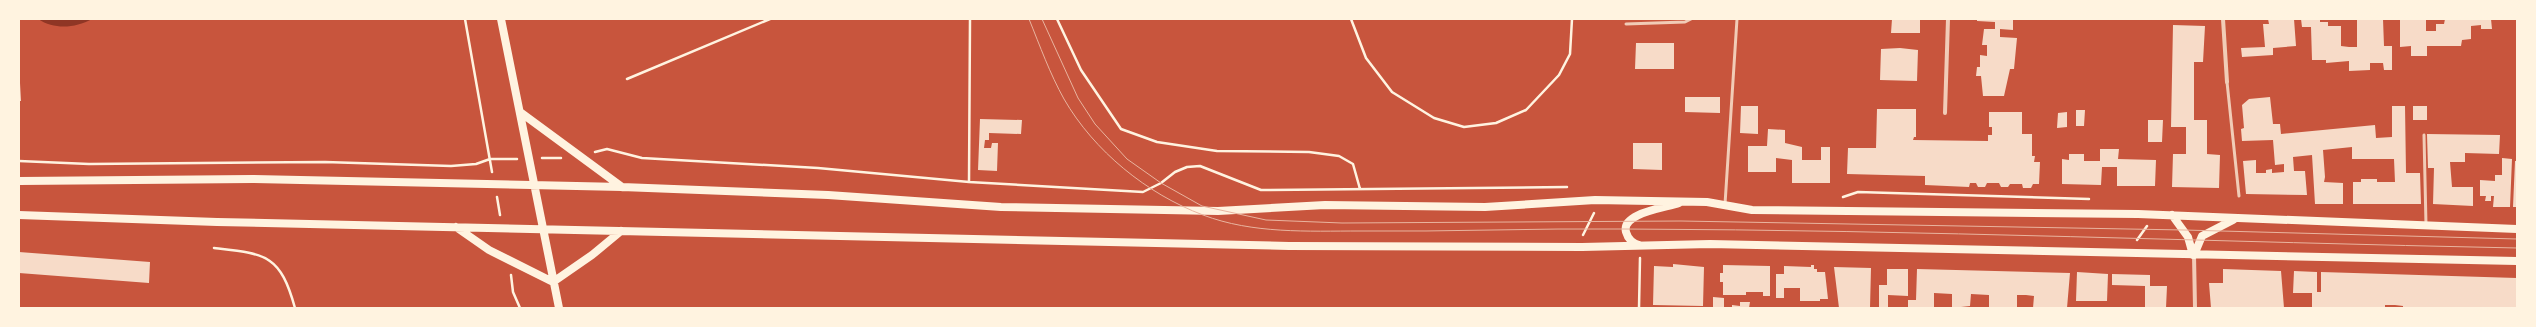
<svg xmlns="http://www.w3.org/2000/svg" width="2536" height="327" viewBox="0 0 2536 327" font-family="'DejaVu Sans',sans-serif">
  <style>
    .water { fill: #8f3625 }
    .building { fill: #f7dbc8 }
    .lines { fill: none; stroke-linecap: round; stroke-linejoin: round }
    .path { stroke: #fff3e0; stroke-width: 2.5 }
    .service { stroke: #f1ccb7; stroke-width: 3 }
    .minor { stroke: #f1ccb7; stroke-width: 4 }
    .secondary { stroke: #fff3e0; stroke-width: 8 }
    .tram { stroke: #e9b49f; stroke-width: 1 }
  </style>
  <rect width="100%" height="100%" fill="#c8553d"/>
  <!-- water -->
  <path class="water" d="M38,19H92C75,28 55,30 38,19Z"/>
  <!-- building -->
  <path class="building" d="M1892,19H1920V33H1891Z
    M1977,19H2013V30L2000,29V37L2017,38L2014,69H2010L2004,96H1983L1981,76H1976L1977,67H1980V55L1987,56V45H1982L1984,29H1995V22L1977,21Z
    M2268,19H2294L2296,46L2273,48V55L2242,57L2241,48L2265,47L2263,24H2269Z
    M2301,19H2320V22H2328V26H2341V46L2349,47H2357V19H2383L2384,46H2392V70H2384L2383,63H2370V70L2349,71V61L2326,63V60H2312L2311,27H2302Z
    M2400,19H2426V31H2436V24H2444L2445,19H2491L2492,29H2481V25L2471,26V39L2462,40L2461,46H2427V56H2411V46L2400,47Z
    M2173,25L2205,26L2203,62H2194V120H2207V154L2220,155L2219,188L2172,187L2173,154H2186V127H2171Z
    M1636,43H1674V69H1635Z
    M1900,48L1918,50L1917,81L1880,80L1881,49Z
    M19,83H20L21,101H19Z
    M1685,97H1720V113L1685,112Z
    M2270,97L2273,124H2280L2281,134L2375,125L2376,138L2392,137V106H2405L2406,173H2420L2421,204H2353V182H2361V179H2377V182H2395L2394,159H2352V147L2323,150L2325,177L2324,182L2343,183V204H2315L2312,155L2293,157L2294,171H2305L2307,195L2246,194L2243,161L2256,160V173H2266V170L2272,169V173L2284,172V164L2275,165L2273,140L2242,141L2241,129L2244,128L2242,105L2249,99Z
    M1741,106H1758V134L1740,133Z
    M2413,106H2427V120H2413Z
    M1877,109H1916V137H1914L1913,140L1988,141V135H1992V127H1989V112H2022V134H2032V156H2035L2034,162H2040L2039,184H2033L2031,188H2023L2022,184H2010L2008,187H2001L1999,183H1987L1985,187H1978L1976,183H1970L1969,187L1925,185V176L1847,174L1848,148H1876Z
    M2076,110H2085L2084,126H2076Z
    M2067,112V127L2057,128L2058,113Z
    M980,119L1022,120L1021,134L989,133V140H985L984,148H991L992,143H998L997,171L978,170Z
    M2148,120H2163L2162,142H2148Z
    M1768,129L1785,130V143L1802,147V160H1821V147H1830V183H1792V160L1776,158V172H1748V146H1767Z
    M2427,134L2500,135L2499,154L2465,153V162H2450L2452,187H2473V206L2433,204L2434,168H2428Z
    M1633,143H1662V170L1633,169Z
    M2100,149H2119L2118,159L2156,160L2155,186H2117V167H2102L2101,185L2062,184V159L2069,160V154H2084V161H2100Z
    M2502,158L2512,159L2510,207H2493L2494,196H2491V201H2485L2486,196H2480V180L2495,181V175H2502Z
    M2515,161H2517V207H2513Z
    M19,252L150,262L149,283L19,273Z
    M1673,264L1704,267L1703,306L1653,305L1654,266L1673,267Z
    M1723,265L1770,266V296H1763V292H1746V295H1723V282H1720V273H1723Z
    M1811,265H1814V269H1817V272H1825L1827,290H1820H1827L1828,299H1820V301H1800V288H1784V298H1776V274H1784V266L1811,267Z
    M1834,267L1871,268L1870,308H1839Z
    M1887,269H1908V296L1888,295V307H1879V285H1887Z
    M1917,269L2070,273L2067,308H2033L2034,296L2026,295H2017V308H1989V295L1971,294L1970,306L1952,308V294L1934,293V308H1908V300H1916Z
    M2223,269L2281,271L2284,308H2211L2209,283H2223Z
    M2294,271L2317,272V292H2321V272L2517,278V308H2403V306L2395,305H2385V308H2312V293H2293Z
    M2077,272L2108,274L2107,301H2076Z
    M2112,274L2150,275V286H2167L2166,308H2145V286L2112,285Z
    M1713,297L1724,298V308H1713Z
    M1740,302H1750L1749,308H1732V305L1740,306Z"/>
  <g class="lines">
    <!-- path -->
    <path class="path" d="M465,19L492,172
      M1057,19L1081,70L1121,129L1157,142L1217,151L1309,152L1339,156L1353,164L1360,189
      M1351,19L1366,58L1392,92L1434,118L1464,127L1496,123L1526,110L1559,75L1570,54L1572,19
      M627,79L770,19
      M595,152L607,149L642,158L818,168L969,182L1143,192L1161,183L1175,172L1187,167L1200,166L1261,190L1567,187
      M542,158H561
      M19,161L89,164L325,162L451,166L476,164L490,159H517
      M969,182L970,19
      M497,197L500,215
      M1843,197L1858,192L2089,199
      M1583,235L1594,213
      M2137,240L2147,226
      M214,248C266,254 280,254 295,308
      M511,275L513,292L520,308
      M1639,308L1640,258"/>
    <!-- service -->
    <path class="service" d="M1626,24L1685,22L1691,19
      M2227,82L2239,196
      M2424,135L2426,225
      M1725,204L1737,19"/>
    <!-- minor -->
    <path class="minor" d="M2223,19L2227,82
      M1945,113L1948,19
      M2194,255L2195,308"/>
    <!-- secondary -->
    <path class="secondary" d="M501,19L559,308
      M520,112L622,187
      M19,181L252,179L622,187L828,195L1001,207L1218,211L1325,205L1485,207L1595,200L1707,202L1752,210L2138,214L2517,229
      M19,215L217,222L1289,246L1582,247L1710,244L2517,261
      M2172,215L2188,237L2193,255
      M456,227L489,250L553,282
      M1639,245C1632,243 1628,239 1626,232C1621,213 1665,208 1679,203
      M2194,255L2202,236L2233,220
      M553,282L592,255L621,231"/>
    <!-- tram -->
    <path class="tram" d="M1029,19C1040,46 1050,74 1064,99C1094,151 1147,194 1203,215C1253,234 1308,231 1360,231C1448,232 1536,228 1624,229C1921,230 2219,242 2517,248
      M1042,19L1078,98L1095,124L1127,159L1161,183L1202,206L1266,220L1342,223L1681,221L2184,230L2517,239"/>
  </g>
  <!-- border -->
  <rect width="2536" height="327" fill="none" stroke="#fff3e0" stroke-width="40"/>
</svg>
